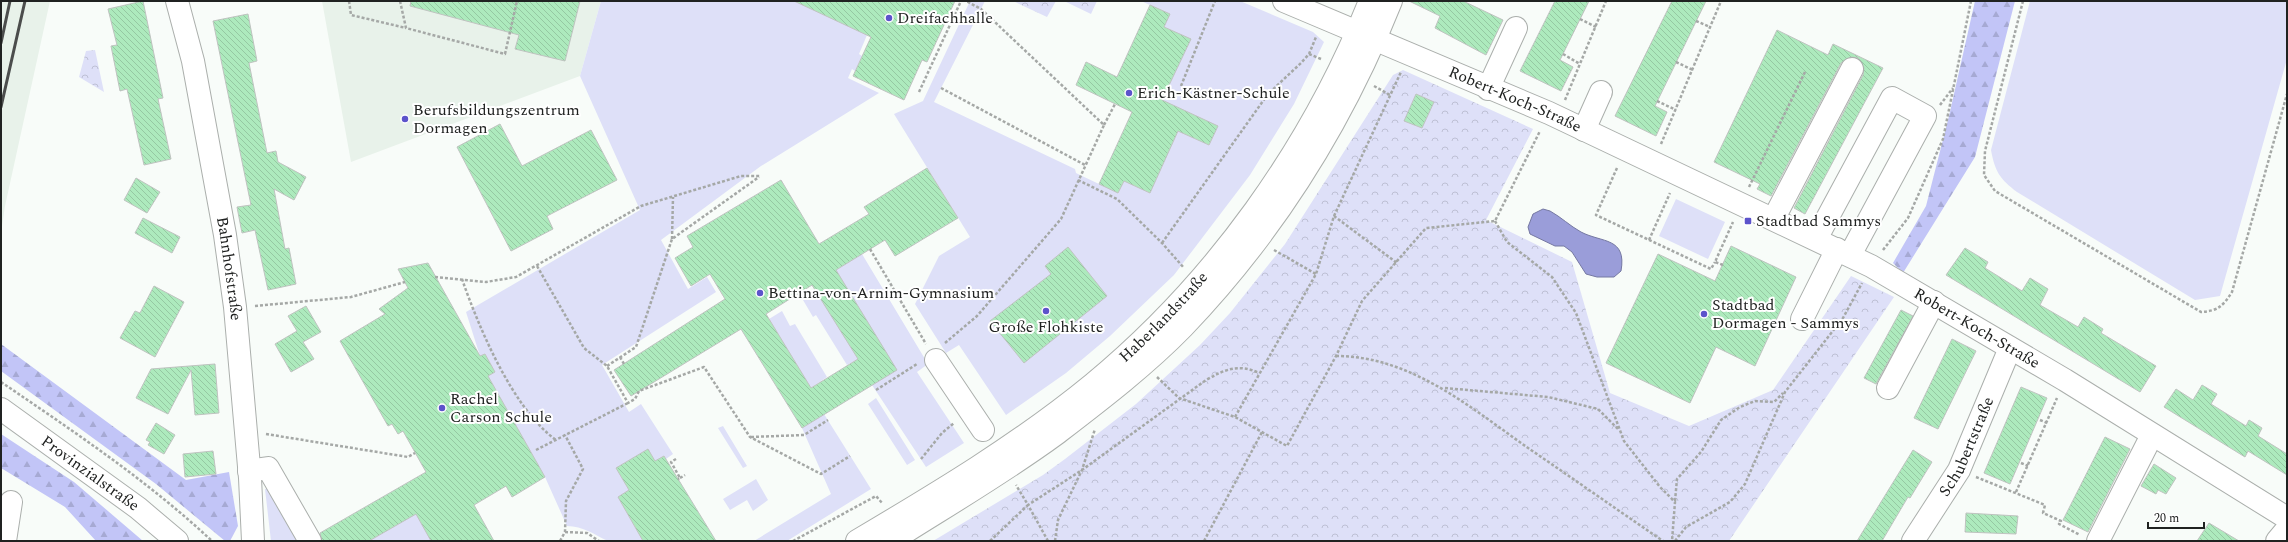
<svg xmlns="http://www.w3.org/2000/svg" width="2288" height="542" viewBox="0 0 2288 542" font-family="Spectral,serif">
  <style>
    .built { fill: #e8f2ea }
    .grass { fill: #dee0f8 }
    .forest { fill: url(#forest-firs) }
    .park { fill: url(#park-crowns) }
    .water { fill: #9a9dd9; stroke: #7578a2 }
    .building { fill: url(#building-back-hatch); stroke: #bfc3c0; fill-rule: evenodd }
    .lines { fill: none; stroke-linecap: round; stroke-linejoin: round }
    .minor-casing { stroke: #abafac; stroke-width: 24 }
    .major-casing { stroke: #abafac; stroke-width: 24 }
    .path { stroke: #a5a8a6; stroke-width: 2.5; stroke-dasharray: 3 2; stroke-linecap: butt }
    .minor { stroke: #fff; stroke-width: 22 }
    .major { stroke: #fff; stroke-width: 22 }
    .rail { stroke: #4b4d4c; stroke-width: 3 }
    .poi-dot { fill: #5c53cb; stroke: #fff; stroke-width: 1.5 }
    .labels { text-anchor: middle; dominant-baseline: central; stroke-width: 4; stroke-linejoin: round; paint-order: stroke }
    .poi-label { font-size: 16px; fill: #202221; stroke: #fff; text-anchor: start }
    .street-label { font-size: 16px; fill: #202221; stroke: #fff }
  </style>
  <defs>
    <pattern id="forest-firs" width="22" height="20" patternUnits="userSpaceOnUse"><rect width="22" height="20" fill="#c2c5f7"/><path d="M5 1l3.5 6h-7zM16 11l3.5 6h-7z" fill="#a6a9d3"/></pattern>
    <pattern id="park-crowns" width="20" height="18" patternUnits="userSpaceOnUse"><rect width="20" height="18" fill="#dee0f8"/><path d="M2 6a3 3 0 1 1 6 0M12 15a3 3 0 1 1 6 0" fill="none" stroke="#bec0d4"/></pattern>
    <pattern id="building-back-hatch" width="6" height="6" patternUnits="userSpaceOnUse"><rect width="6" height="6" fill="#adeabd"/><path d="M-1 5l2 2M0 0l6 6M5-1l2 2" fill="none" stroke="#95c8a2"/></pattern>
  </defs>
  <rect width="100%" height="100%" fill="#f8fcf9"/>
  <!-- built -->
  <path class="built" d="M1,1H50L5,206L1,233Z
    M322,1H601L580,76L351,162Z"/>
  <!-- grass -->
  <path class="grass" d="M601,1H794L867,35L859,54L862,56L855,71L852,69L848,78L879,93L761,166L661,240L688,289L707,277L716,292L602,365L629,412L641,404L673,454L666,459L664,456L655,461L648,449L616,468L629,490L618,497L643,541C636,541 613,542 608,541C595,535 583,526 567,526L545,477L488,376L495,372L485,354L480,356L466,312L640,210L580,76Z
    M970,1H985L934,102L1075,169L1076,173L1080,175L1118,193L1124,181L1150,193L1178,131L1209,145L1217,126L1162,100L1190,39L1164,27L1170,14L1141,1H1240L1313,32L1324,42L1294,104L1250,175L1174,275L1110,336L1066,373L1006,415L959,345L946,353L915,304L939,256L970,237L894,114L923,101Z
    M2030,1H2287V59L2220,296L2195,300L2017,192C2000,179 1995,172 1991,150Z
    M1676,199L1725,222L1708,259L1659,236Z
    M862,254L928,364L917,372L964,443L926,467L872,385L836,270Z
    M817,292L858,359L847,365L816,315L813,317L803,300Z
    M782,311L790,326L795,324L827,377L811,388L769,319Z
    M876,398L915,460L907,465L868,404Z
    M824,414L871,489L787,541H754L831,494L802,428Z
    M723,426L747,466L743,468L718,428Z
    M756,479L768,500L753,511L747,500L730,510L723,499Z
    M265,489H274L303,541H271Z
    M412,506L431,541H369L400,523Z"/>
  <!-- forest -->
  <path class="forest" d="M1975,1H2015L1975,157L1903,273L1893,263L1926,206L1949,116Z
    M1,344L186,480L229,472L238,526L230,541H225L156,484L1,371Z
    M1,434L74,482L143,541H96L65,507L1,468Z"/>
  <!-- park -->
  <path class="park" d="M1013,1H1056L1047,17Z
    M1064,1H1097L1091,14Z
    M95,50L104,92L79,77L86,51Z
    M1403,70L1533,129L1486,220L1572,262L1610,393L1689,426L1773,390L1851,276L1894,297L1729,541H933L1043,475L1065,459L1136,404L1200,345L1230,313L1285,244L1393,75Z"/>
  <!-- water -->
  <path class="water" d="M1543,209L1550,211C1561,217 1570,226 1581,232C1602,243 1627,237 1621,271L1614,277H1597L1586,274L1572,252L1564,246H1555L1530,234L1528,227L1533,214Z"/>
  <!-- building -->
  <path class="building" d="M143,1L163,98L158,99L171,159L144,165L127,89L120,91L111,46L117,45L108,9Z
    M411,1H580L565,61L515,49L519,35L410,6Z
    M794,1H955L927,62L922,60L904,100L853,76L871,37Z
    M1409,1H1463L1503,20L1486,55L1435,28L1440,16Z
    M1555,1H1589L1560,60L1573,67L1561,91L1520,71Z
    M1672,1H1706L1655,106L1667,112L1656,136L1615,116Z
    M1150,5L1170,14L1164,27L1191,39L1162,100L1218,126L1209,145L1178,131L1150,193L1124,181L1118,193L1099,184L1132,112L1076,85L1086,62L1117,77Z
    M248,14L257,61L249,63L267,153L276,151L278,162L306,177L294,200L274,189L285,249L289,248L296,284L268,290L255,230L242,233L237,207L251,205L213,21Z
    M1777,30L1828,55L1833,44L1883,68L1805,214L1794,208L1863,75L1864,68L1858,58L1851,57L1841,63L1771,196L1757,189L1760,184L1714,162Z
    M1416,94L1434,102L1422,128L1404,121Z
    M500,124L522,166L591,130L617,180L547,216L553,229L511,251L457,147Z
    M927,168L958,218L895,256L885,240L836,270L897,370L802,428L741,329L631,396L614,370L725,299L710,274L691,286L675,258L693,247L687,236L781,180L819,244L869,214L864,207ZM812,285L858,359L811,388L766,314Z
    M136,178L160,192L147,213L124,200Z
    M143,218L180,237L172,253L135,233Z
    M1731,246L1796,277L1755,366L1716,347L1690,403L1606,363L1658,254L1715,281Z
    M1068,247L1107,296L1024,363L990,321L1051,274L1045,266Z
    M1965,248L1988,262L1985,268L2022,291L2030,278L2048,289L2040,305L2078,327L2084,317L2103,329L2101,333L2156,366L2140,392L1946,275Z
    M428,263L480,356L485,354L495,372L488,376L545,477L512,497L506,486L474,505L494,541H431L416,514L369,541H322L320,533L426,472L403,431L398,434L392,424L388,426L340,341L385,314L379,309L408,288L398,269Z
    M154,286L184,302L155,357L120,338L135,311L140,313Z
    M306,306L321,332L303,342L314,359L291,372L275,344L297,331L288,316Z
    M1901,310L1913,316L1876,384L1864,378Z
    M1952,339L1976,351L1938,429L1914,418Z
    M215,364L219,413L195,415L191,370L168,414L136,398L151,369Z
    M2202,385L2217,394L2211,404L2246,426L2249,420L2262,428L2258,436L2287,454V475L2248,451L2245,457L2164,407L2176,389L2193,400Z
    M2021,387L2047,398L2010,484L1984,473Z
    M156,423L175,435L164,454L148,445L150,442L146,440Z
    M2105,437L2130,449L2088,532L2063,520Z
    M648,449L655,461L664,456L716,541H643L618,497L629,490L616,468Z
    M1913,450L1932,462L1910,498L1908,497L1882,541H1857Z
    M213,451L216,474L185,477L183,454Z
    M2154,464L2176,478L2166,494L2158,490L2156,494L2141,486Z
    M1966,513L2018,516L2016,534L1965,532Z
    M2209,523L2239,541H2197Z"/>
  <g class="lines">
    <!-- minor casing -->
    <g class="minor-casing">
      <g id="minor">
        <path id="s1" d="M177,1L193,61L225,235L235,307L250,478L253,541"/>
        <path id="s2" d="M1284,1L1549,113L1871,266L2065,380L2287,518"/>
        <path d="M1488,89L1516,28"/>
        <path d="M1584,130L1601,92"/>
        <path d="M1774,218L1852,69"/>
        <path d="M1816,239L1892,98L1925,116L1850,255"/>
        <path d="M1802,319L1837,249"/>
        <path d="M936,360L983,430"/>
        <path d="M1888,388L1934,302"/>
        <path d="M249,471L268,468L310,541"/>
        <path d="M5,541L11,502"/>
        <path id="s3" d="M857,541C938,493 1020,444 1093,384C1215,283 1311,149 1370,1"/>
        <path d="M891,541C946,506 1003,473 1056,434C1099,401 1145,366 1183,327C1273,233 1343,121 1391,1"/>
        <path id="s4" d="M1913,541L1959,470L2010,348"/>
        <path d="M2098,541L2152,435"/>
        <path d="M2277,541L2287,529"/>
      </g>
    </g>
    <!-- major casing -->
    <g class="major-casing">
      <g id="major">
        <path id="s5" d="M1,409L138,508L177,541"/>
      </g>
    </g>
    <!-- path -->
    <path class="path" d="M349,1L351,15L406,28
      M400,1L406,28L505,54L517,1
      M2023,1L1985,151L1984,175L1995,191L2201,312C2218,311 2223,306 2232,292L2287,94
      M1580,19L1596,27
      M1696,21L1710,27
      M1309,54L1321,59
      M1563,54L1580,64
      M1676,62L1693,70
      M1181,86L1215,1
      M1374,86L1390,95
      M941,88L1085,165
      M919,92L961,1
      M1565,100L1606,1
      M1657,101L1676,110
      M1940,105L1953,88
      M1104,125L1115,104
      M1661,144L1721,1
      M1617,168L1596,215L1711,269L1715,262
      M1078,180L1117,199L1162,243L1184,268
      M1749,187L1805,72
      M1334,216L1401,72
      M1495,221L1507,242L1552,277L1576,313L1624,441L1660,487L1675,502L1672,541
      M672,239L673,197
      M1649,240L1670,193
      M1162,243L1268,94L1301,63L1309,54L1316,37
      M870,249L926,344
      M1274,250L1316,274
      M1883,250L1908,218L1943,139L1971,1
      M1723,265L1715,262L1733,222
      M537,266L584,348L607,366L628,403L635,399L639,391L704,367L750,437L821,474L850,456
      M435,277L486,282L516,277L641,206L741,176H760
      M462,279C479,328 513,409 556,440
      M255,306L351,297L405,282
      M945,343L977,316L1061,219L1104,125L981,9L966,1
      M1336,356C1412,356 1472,409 1531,450C1575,480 1619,511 1663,541
      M620,357L624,364
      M607,366L636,347L672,239L759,177
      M1157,377L1179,398L1235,417L1287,446L1336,356L1362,301L1426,228L1495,221L1540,131
      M1,382C73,431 148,481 212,541
      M1445,388L1548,397L1598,409L1619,430
      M876,390L917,364
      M1235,417L1316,274L1334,216L1397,263
      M2040,420L2047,423
      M266,434L408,457L415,453
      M751,437L804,435L828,420
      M536,450L628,403
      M676,459L671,462L680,478L678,479
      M921,459L942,433L954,423
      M2021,463L2028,466
      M1976,477L2045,505L2043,513L2061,521L2059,524L2080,535
      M680,478L685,475
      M2016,492L2057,398
      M1675,501L1677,479L1701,452L1721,420L1740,407L1755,401L1774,402L1783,393
      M565,532L587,533L599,541
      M560,541L565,532L566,501L583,469L565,435
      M793,541L876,496L883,504
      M990,541L1028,505L1016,485
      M1048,541L1028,505L1082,470L1206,380C1224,370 1238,363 1259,373
      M1055,541L1058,520L1082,470L1095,429
      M1204,541L1262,432
      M1675,541L1686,527L1730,502L1745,484L1785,392L1843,318L1862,283"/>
    <!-- minor -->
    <use href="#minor" class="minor"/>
    <!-- major -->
    <use href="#major" class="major"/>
    <!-- rail -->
    <path class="rail" d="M1,43L10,1
      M1,107L25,1"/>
  </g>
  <!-- markers -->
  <g class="poi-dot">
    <circle cx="889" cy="18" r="4"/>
    <circle cx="1129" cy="93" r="4"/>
    <circle cx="405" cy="119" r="4"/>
    <rect x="1744" y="217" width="8" height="8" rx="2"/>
    <circle cx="760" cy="293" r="4"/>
    <circle cx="1046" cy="311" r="4"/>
    <circle cx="1704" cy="314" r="4"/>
    <circle cx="442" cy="408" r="4"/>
  </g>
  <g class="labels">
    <!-- poi labels -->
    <g class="poi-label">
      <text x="897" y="18">Dreifachhalle</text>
      <text x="1137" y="93">Erich-Kästner-Schule</text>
      <text x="413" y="110">Berufsbildungszentrum<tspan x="413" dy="18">Dormagen</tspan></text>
      <text x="1756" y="221">Stadtbad Sammys</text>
      <text x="768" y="293">Bettina-von-Arnim-Gymnasium</text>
      <text x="1712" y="305">Stadtbad<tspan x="1712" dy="18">Dormagen - Sammys</tspan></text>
      <text x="1046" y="327" text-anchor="middle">Große Flohkiste</text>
      <text x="450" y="399">Rachel<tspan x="450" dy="18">Carson Schule</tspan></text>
    </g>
    <!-- street labels -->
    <g class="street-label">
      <text stroke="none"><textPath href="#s2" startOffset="251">Robert-Koch-Straße</textPath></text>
      <text stroke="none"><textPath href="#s1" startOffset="273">Bahnhofstraße</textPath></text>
      <text stroke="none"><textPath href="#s3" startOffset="381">Haberlandstraße</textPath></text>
      <text stroke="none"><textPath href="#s2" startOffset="767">Robert-Koch-Straße</textPath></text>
      <text stroke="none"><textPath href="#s4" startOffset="109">Schubertstraße</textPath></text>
      <text stroke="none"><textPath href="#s5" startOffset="110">Provinzialstraße</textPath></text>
    </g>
  </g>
  <!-- border -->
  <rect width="2288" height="542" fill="none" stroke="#202221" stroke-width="4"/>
  <!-- scale -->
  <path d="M2148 522v6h56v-6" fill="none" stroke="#202221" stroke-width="2"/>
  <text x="2154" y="522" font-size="12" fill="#202221" stroke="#ffffff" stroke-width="3" paint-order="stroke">20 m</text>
</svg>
